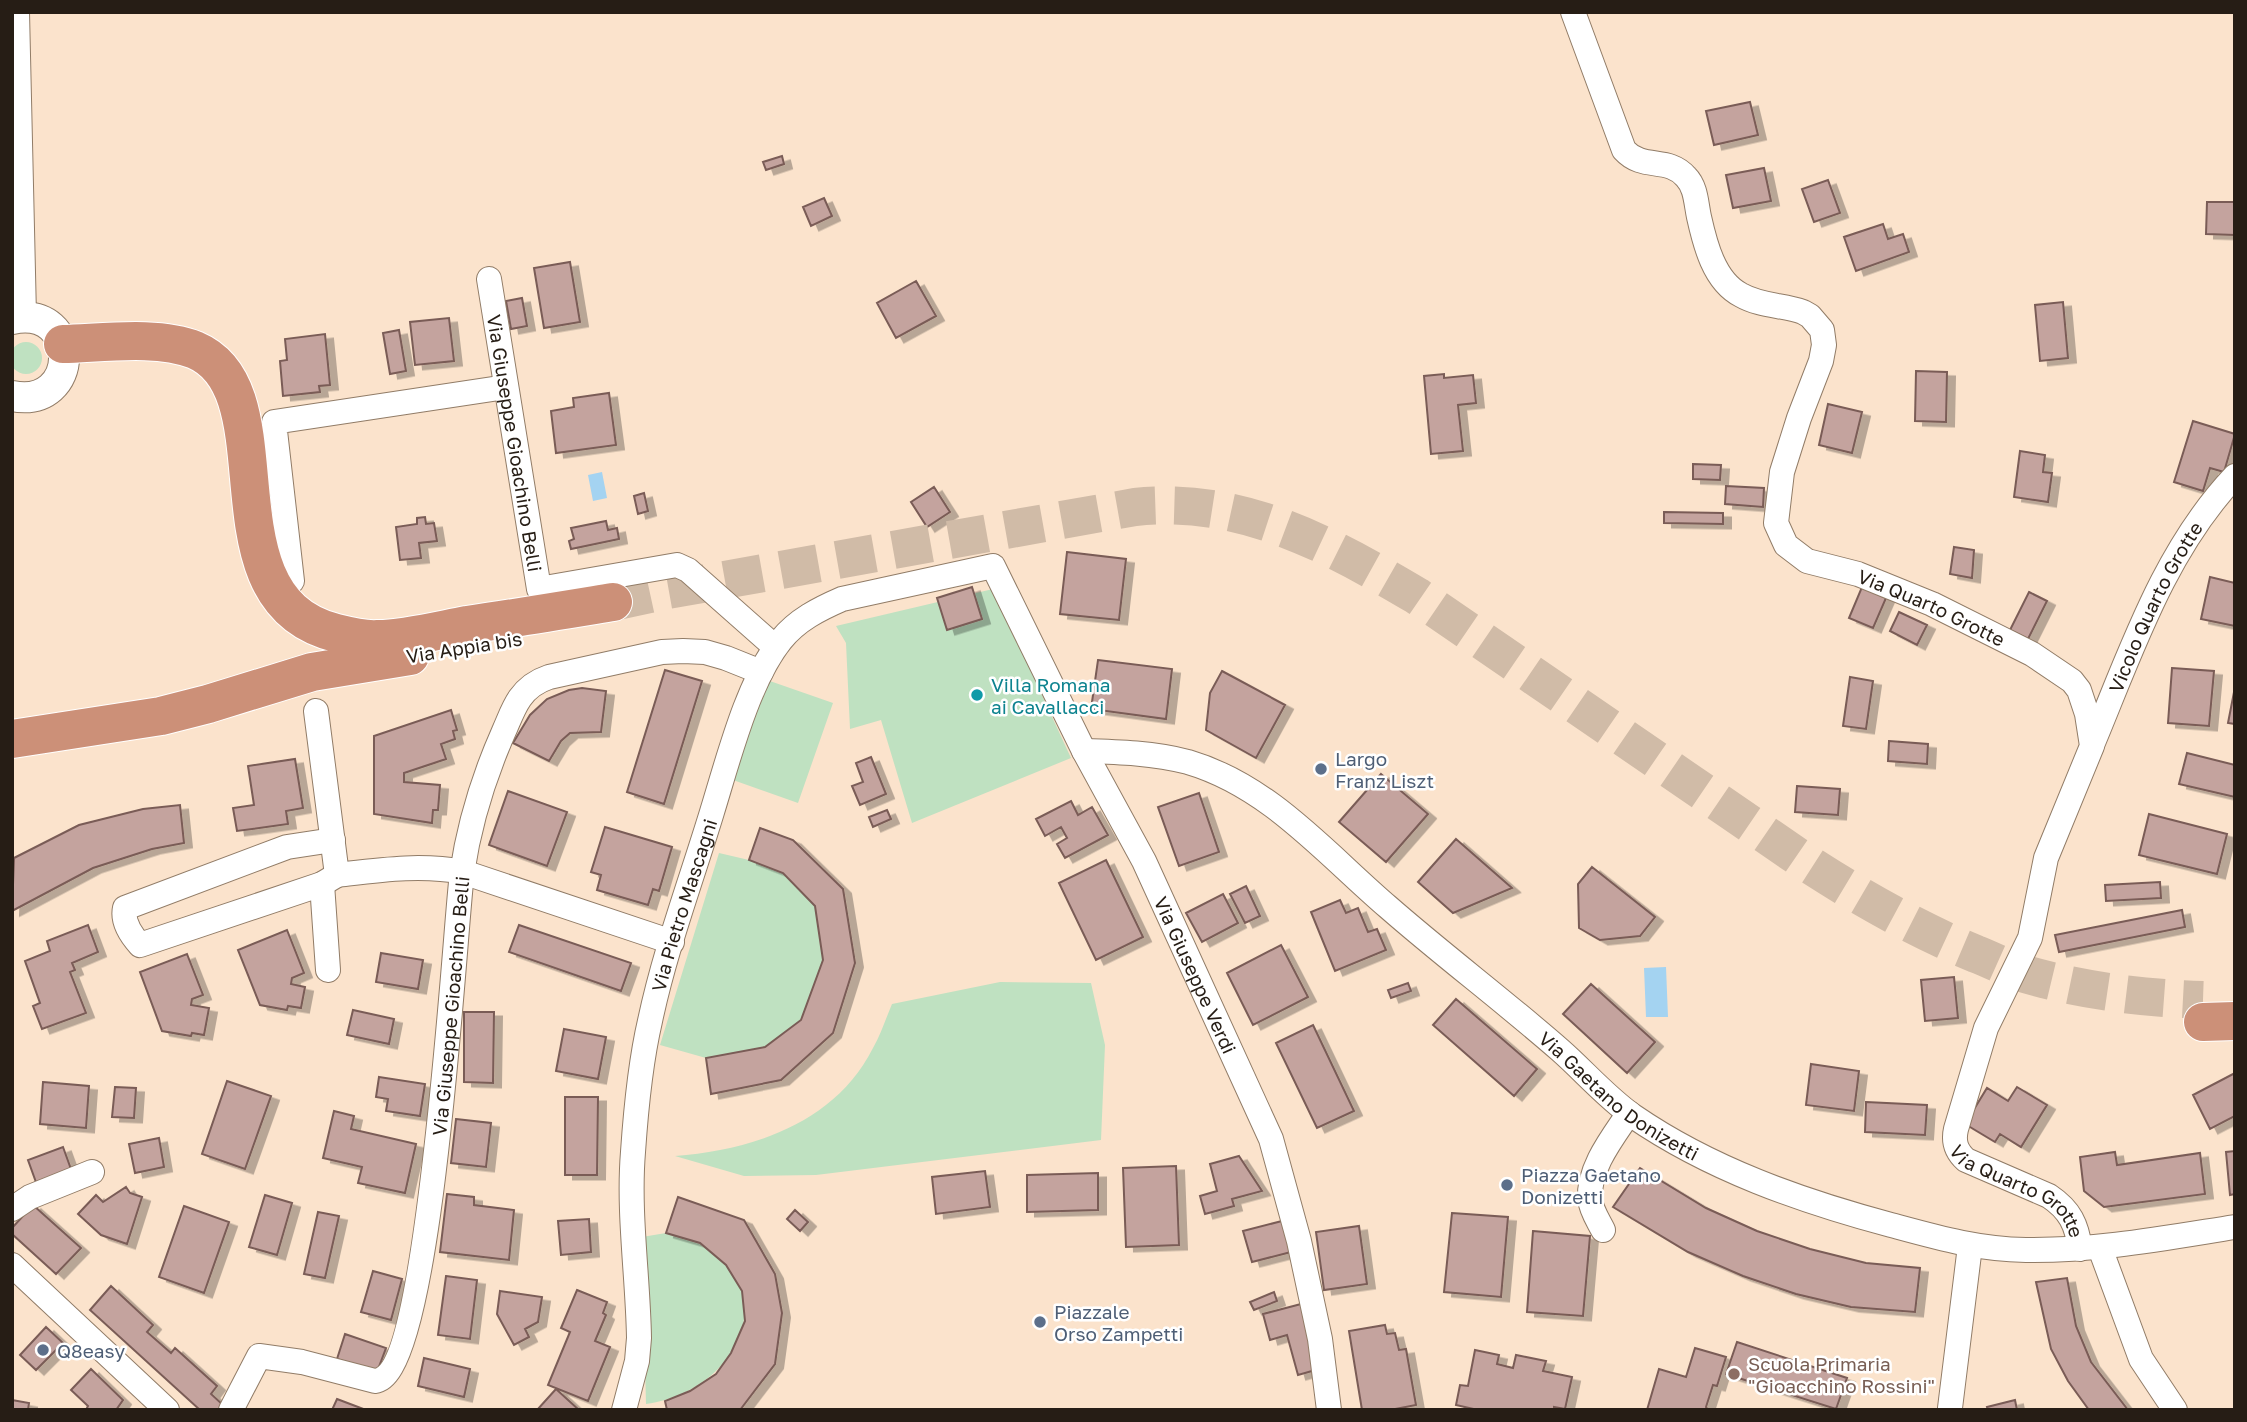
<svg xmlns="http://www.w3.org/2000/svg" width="2247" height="1422" viewBox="0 0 2247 1422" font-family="'Golos Text',sans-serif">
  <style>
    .green { fill: #bfe1c1 }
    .water { fill: #a4d3f1 }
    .building { fill: #c4a39e; stroke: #7a5c57; stroke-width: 2; filter: url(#shadow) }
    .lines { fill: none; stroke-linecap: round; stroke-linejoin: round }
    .trunk-tunnel { stroke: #d0bba7; stroke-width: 38; stroke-dasharray: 38 19; stroke-linecap: butt }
    .minor-casing { stroke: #917c67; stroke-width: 26 }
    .tertiary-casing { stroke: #917c67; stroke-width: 32 }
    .trunk-casing { stroke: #fff; stroke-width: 40 }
    .minor { stroke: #fff; stroke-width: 24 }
    .tertiary { stroke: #fff; stroke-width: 30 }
    .trunk { stroke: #cc9078; stroke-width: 38 }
    .culture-dot { fill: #0f9aa8; stroke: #fff; stroke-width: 2.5 }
    .service-dot { fill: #5c6f8a; stroke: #fff; stroke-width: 2.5 }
    .education-dot { fill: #8d6e63; stroke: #fff; stroke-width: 2.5 }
    .labels { text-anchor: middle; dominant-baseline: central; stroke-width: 5; stroke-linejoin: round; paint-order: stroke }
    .street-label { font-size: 19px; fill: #261d15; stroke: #fff }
    .culture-label { font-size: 19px; fill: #0d838f; stroke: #fff; text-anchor: start }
    .service-label { font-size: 19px; fill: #4e5e75; stroke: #fff; text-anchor: start }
    .education-label { font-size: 19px; fill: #785e54; stroke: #fff; text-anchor: start }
  </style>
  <defs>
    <filter id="shadow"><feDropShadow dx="8" dy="4.5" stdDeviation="0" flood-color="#0004"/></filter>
  </defs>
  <rect width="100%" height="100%" fill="#fbe3cc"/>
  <!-- green -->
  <path class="green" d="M10 358a16 16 0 1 1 32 0a16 16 0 1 1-32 0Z
    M993,589L1071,758L912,823L881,720L850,729L846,643L836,626Z
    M767,680L833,703L798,803L733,780Z
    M719,853L749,860L783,873L815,906L823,960L801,1020L765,1047L706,1058L660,1045Z
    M1000,982L1091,983L1105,1045L1101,1140L816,1175L744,1176L675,1156C753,1150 835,1123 873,1048C881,1034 886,1018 892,1004Z
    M666,1233C677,1237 692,1238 702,1245C788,1300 730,1393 646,1404L642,1237Z"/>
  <!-- water -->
  <path class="water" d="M602,472L607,498L593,501L588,475Z
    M1666,967L1668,1017H1646L1644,968Z"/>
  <!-- building -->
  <path class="building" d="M1750,102L1758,135L1714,145L1706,111Z
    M782,156L784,164L766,170L763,162Z
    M1764,168L1771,201L1733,208L1726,175Z
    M1828,180L1840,213L1814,222L1802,189Z
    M824,198L832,216L811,226L803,207Z
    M2207,202H2235V235L2206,234Z
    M1883,224L1888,239L1903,234L1909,252L1856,271L1844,237Z
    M570,262L580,322L544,328L534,268Z
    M916,281L936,316L896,338L877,303Z
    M522,298L527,326L511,329L506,301Z
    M2063,302L2068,358L2040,361L2035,305Z
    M449,318L454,361L415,365L410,322Z
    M399,330L406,371L390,374L383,333Z
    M325,334L330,385L319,386L320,392L283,396L280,361L287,360L285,339Z
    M1916,371L1947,372L1946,422L1915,421Z
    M1444,374V378L1473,375L1476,403L1458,405L1463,451L1431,454L1424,376Z
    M609,393L616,445L556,453L551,411L574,407L573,398Z
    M1828,404L1862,412L1852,453L1819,445Z
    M2193,421L2235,434L2224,472L2210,468L2203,491L2174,482Z
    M2020,451L2045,455L2043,472L2052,473L2048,502L2014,497Z
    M1693,464L1721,465L1720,480L1693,479Z
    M1726,486L1764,488L1763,507L1725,504Z
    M934,487L950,512L927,527L911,502Z
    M644,493L648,511L638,514L634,496Z
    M1664,512L1723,513V524L1664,523Z
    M425,517L426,524L434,523L437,541L419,543L421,558L400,560L396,527L417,524V518Z
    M606,521L608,530L617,528L619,539L571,549L569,541L574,539L571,528Z
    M1954,547L1974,550L1972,578L1950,574Z
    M1067,552L1126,559L1119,620L1060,614Z
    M2210,577L2235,583V626L2201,619Z
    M972,587L982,619L947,630L937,598Z
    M1862,587L1886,598L1873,628L1849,618Z
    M2029,592L2047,601L2028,639L2010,630Z
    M1899,612L1927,625L1917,645L1890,631Z
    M1098,660L1172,669L1166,719L1091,709Z
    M2172,668L2214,671L2209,726L2168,723Z
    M665,670L702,681L664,804L627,792Z
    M1222,671L1285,705L1256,758L1206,730L1210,693Z
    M1850,677L1873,681L1866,729L1843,726Z
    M2235,687V724L2228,723Z
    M582,688L606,691L601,732L570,733L561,741L549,761L513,743L530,715L547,699L569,690Z
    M451,710L457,730L453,731L455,739L441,744L446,759L404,773V782L440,785L438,810H433L432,823L374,814V736Z
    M1889,741L1928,744L1927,764L1888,761Z
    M2187,753L2235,765V797L2179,784Z
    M871,757L886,794L860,805L852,786L863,782L856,763Z
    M295,759L303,808L286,811L288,824L237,831L233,808L254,805L248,766Z
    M1381,774L1428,814L1386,862L1339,822Z
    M1797,786L1840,789L1838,815L1795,812Z
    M508,791L567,812L547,866L489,845Z
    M1199,793L1219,852L1179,866L1158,807Z
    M1071,801L1078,815L1092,807L1108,835L1065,858L1057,844L1067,838L1061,827L1045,836L1036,819Z
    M180,805L184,843L152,849L93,868L12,911L14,858L79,825L143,809Z
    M887,810L891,819L873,827L869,817Z
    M2149,814L2227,834L2217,874L2139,855Z
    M605,827L672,847L659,891L653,889L648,905L597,890L601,875L591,872Z
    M760,828L793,840L843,889L855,963L833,1033L781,1080L711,1094L706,1058L765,1047L801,1020L823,960L815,906L783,873L749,860Z
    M1456,839L1512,888L1453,913L1418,882Z
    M1106,860L1143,937L1096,960L1059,883Z
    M1592,867L1655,917L1640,936L1600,940L1579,928L1578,884Z
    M2160,882L2161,898L2106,901L2105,885Z
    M1246,886L1260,916L1245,923L1230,894Z
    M1223,894L1238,923L1202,942L1186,913Z
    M1340,900L1346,913L1358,908L1368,932L1377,929L1386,950L1335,971L1311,912Z
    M2182,910L2185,927L2059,952L2055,935Z
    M88,925L98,952L72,963L75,970L70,972L86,1013L42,1029L33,1006L40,1003L25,961L50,951L47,941Z
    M519,925L631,963L621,991L509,952Z
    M287,930L304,973L292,978L291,984L305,987L301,1008L288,1006L287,1010L260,1005L238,950Z
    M1281,945L1308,997L1253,1025L1227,973Z
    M381,953L423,960L418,989L376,982Z
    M187,954L203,995L192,999L191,1005L209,1008L204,1035L192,1033L191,1036L162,1031L140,972Z
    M1954,977L1958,1018L1925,1021L1921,980Z
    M1408,983L1411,991L1391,998L1388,990Z
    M1591,984L1655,1042L1627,1073L1563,1014Z
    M1456,999L1537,1069L1514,1096L1433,1025Z
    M353,1010L394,1019L389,1044L347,1035Z
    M464,1012H494L493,1083L464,1082Z
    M1313,1025L1354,1111L1317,1128L1276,1043Z
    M564,1029L606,1037L598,1079L556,1071Z
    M1811,1064L1859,1071L1854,1111L1806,1105Z
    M2235,1073V1116L2210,1129L2193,1095Z
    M379,1077L425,1084L420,1116L386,1111L388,1099L376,1097Z
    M227,1081L271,1096L245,1169L202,1154Z
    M43,1082L89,1086L86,1128L40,1124Z
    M115,1087L136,1088L134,1118L112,1117Z
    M2017,1087L2047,1105L2021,1147L2000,1134L1995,1142L1965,1124L1987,1088L2008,1101Z
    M565,1097H598L597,1175H565Z
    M1866,1102L1927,1105L1925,1135L1865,1132Z
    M334,1111L354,1116L351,1129L416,1144L405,1193L358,1183L362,1167L323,1158Z
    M456,1119L491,1123L486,1167L451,1163Z
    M159,1138L164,1167L135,1173L129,1144Z
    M63,1147L72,1172L37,1185L28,1160Z
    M2235,1151V1194L2230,1195L2226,1152Z
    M2115,1152L2117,1165L2200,1153L2205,1194L2104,1207L2084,1191L2080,1157Z
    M1239,1156L1262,1191L1232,1199L1234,1206L1205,1214L1200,1196L1217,1191L1210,1164Z
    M1176,1166L1179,1245L1126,1247L1123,1168Z
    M1640,1168L1706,1208L1757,1231L1810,1249L1866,1263L1920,1268L1915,1312L1851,1307L1796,1294L1743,1276L1688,1252L1613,1207Z
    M985,1171L990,1207L936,1214L932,1177Z
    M1098,1173V1210L1027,1212V1175Z
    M126,1187L130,1193L142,1197L127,1244L101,1235L78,1214L96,1195L103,1202Z
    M447,1194L474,1197V1205L514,1210L509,1260L440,1252Z
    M265,1195L292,1203L277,1255L249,1247Z
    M678,1197L744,1220L775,1274L782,1313L775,1364L740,1410H667L665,1401L690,1391L716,1374L731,1353L745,1321L742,1291L726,1265L700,1243L666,1233Z
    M33,1205L81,1248L56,1274L12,1234V1228Z
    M184,1206L229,1222L204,1293L159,1277Z
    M795,1210L808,1222L800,1231L787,1219Z
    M318,1212L339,1216L325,1278L304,1274Z
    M1452,1213L1508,1217L1501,1297L1444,1292Z
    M589,1219L591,1252L561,1255L558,1221Z
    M1282,1221L1291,1252L1252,1262L1243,1231Z
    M1359,1226L1367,1284L1324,1290L1316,1232Z
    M1533,1231L1590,1236L1583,1316L1527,1312Z
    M373,1271L402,1279L391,1320L361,1312Z
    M446,1276L477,1280L470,1339L438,1335Z
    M2067,1278L2076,1326L2091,1362L2128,1410H2089L2068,1381L2051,1349L2036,1282Z
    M111,1286L153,1325L147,1332L171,1353L175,1348L217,1386L211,1394L223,1405L218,1410H200L90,1310Z
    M577,1290L607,1302L603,1313L606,1315L595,1341L610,1347L588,1401L548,1385L570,1332L561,1328Z
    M500,1291L542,1297L538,1322L525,1329L529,1337L514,1345L497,1314Z
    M1274,1292L1277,1301L1254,1310L1250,1302Z
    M1301,1304L1319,1369L1298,1375L1287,1335L1270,1340L1263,1314Z
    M1385,1325L1387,1334L1395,1333L1399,1350L1406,1349L1416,1405L1390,1410H1362L1349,1331Z
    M46,1327L63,1343L36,1370L20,1355Z
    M345,1334L386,1348L377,1372L337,1359Z
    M1737,1342L1847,1378L1836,1409L1726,1374Z
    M1695,1348L1726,1357L1717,1386L1713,1385L1706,1407L1708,1410H1647L1659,1369L1686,1377Z
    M1475,1350L1499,1355L1497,1364L1513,1368L1516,1355L1546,1361L1543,1371L1572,1377L1565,1409L1554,1407V1410H1478L1456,1405L1460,1385L1468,1386Z
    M424,1358L470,1369L464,1397L418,1386Z
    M91,1369L123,1400L116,1410H86L88,1406L71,1390Z
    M556,1389L579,1410H537Z
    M337,1399L366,1410H332Z
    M12,1400L29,1403L28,1410H12Z
    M2015,1400L2017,1410H1988L1987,1407Z"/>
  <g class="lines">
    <!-- trunk-tunnel -->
    <path class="trunk-tunnel" d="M613,602L668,590L1135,507C1241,496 1329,544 1417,596L1807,863C1861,898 1916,929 1976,954C1992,960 2008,969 2025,974C2084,991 2143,998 2203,1000"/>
    <!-- minor casing -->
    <g class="minor-casing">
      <g id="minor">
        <path d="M17,12L24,316"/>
        <path id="s1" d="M1573,12L1624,150C1643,171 1668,156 1686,177C1696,187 1696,203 1699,217C1705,244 1714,281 1741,295C1760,306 1783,305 1803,312L1810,316L1822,330L1824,345L1821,361L1799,418L1782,472L1776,523L1786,545L1807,561L1858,574L1932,604L2032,654L2072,681L2079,690L2087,714L2092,746L2046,858L2030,938L1986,1028L1956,1129C1953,1142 1956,1151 1966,1160L2049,1196C2070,1210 2077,1225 2080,1249"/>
        <path id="s2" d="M489,279L539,589L677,565L688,570L775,647"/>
        <path d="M292,581L274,422L506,387"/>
        <path d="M316,711L337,875C380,870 420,864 463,872L672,942"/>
        <path id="s3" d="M2092,745C2131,652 2164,551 2235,476"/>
        <path id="s4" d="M1084,751C1119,752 1154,753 1188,762C1270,786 1326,854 1388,907C1444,956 1504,1001 1560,1050C1584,1071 1606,1097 1633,1116C1710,1169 1801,1201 1891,1225C1939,1238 1977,1249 2026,1250C2097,1251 2165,1238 2235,1227"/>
        <path d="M333,840L287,847L125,908C122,921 131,935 140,945L322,884L337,875"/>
        <path d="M322,884L328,970"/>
        <path d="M12,1209L30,1197L92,1172"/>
        <path d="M1603,1230C1598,1220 1591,1210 1590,1199C1588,1168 1613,1137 1629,1113"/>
        <path d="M2100,1248L2141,1359L2175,1410"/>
        <path d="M12,1265L167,1410"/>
        <path d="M1950,1408L1970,1246"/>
        <path id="s5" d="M231,1410L259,1356L302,1362L375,1381C431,1376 454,936 462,873C469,825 484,776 504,731C509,720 513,708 520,698C527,688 537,681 549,677L662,652L683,651L705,652L726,658L761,672"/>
        <path id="s6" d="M624,1410L637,1361L639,1338C638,1277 628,1213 633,1152C636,1108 640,1064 650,1021C665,950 691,881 712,812C728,760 748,681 781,640C797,620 819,609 842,599L993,566L1084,751L1144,861L1271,1139L1299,1241L1320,1339L1329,1410"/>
      </g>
    </g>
    <!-- tertiary casing -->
    <g class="tertiary-casing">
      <path id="tertiary" d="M12,319C82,304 81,410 12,396"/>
    </g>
    <!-- trunk casing -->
    <g class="trunk-casing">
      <path id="trunk" d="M63,344C102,343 158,335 195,350C292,391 199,599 336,633C348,636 365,640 378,639C404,639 440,630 467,625C516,618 564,610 613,602
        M12,739L161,716L208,704L312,672L410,656
        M2203,1022L2235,1021"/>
    </g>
    <!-- minor -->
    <use href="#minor" class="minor"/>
    <!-- tertiary -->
    <use href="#tertiary" class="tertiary"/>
    <!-- trunk -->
    <use href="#trunk" class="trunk"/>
  </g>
  <!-- markers -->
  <circle class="culture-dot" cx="977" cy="695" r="7"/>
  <g class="service-dot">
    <circle cx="1321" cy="769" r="7"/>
    <circle cx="1507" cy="1185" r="7"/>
    <circle cx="1040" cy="1322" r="7"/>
    <circle cx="43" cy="1350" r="7"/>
  </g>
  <circle class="education-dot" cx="1734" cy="1374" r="7"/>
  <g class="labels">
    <!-- street labels -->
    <g class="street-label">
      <text stroke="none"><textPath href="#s2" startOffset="166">Via Giuseppe Gioachino Belli</textPath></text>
      <text stroke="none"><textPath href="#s3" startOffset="152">Vicolo Quarto Grotte</textPath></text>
      <text stroke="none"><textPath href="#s1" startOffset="826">Via Quarto Grotte</textPath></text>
      <text transform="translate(464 647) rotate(-9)">Via Appia bis</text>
      <text stroke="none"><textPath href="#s6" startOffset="513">Via Pietro Mascagni</textPath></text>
      <text stroke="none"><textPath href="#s6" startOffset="1482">Via Giuseppe Verdi</textPath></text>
      <text stroke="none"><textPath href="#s5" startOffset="569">Via Giuseppe Gioachino Belli</textPath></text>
      <text stroke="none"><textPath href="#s4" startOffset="653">Via Gaetano Donizetti</textPath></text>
      <text stroke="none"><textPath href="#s1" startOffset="1559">Via Quarto Grotte</textPath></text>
    </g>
    <!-- culture labels -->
    <g class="culture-label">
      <text x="991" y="684">Villa Romana<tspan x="991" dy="22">ai Cavallacci</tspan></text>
    </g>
    <!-- service labels -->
    <g class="service-label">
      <text x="1335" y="758">Largo<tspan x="1335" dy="22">Franz Liszt</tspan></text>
      <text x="1521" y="1174">Piazza Gaetano<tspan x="1521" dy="22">Donizetti</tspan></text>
      <text x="1054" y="1311">Piazzale<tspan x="1054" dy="22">Orso Zampetti</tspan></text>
      <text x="57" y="1350">Q8easy</text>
    </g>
    <!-- education labels -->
    <g class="education-label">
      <text x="1748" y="1363">Scuola Primaria<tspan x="1748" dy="22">"Gioacchino Rossini"</tspan></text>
    </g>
  </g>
  <!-- border -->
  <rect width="2247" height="1422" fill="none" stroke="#261d15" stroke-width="28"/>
</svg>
